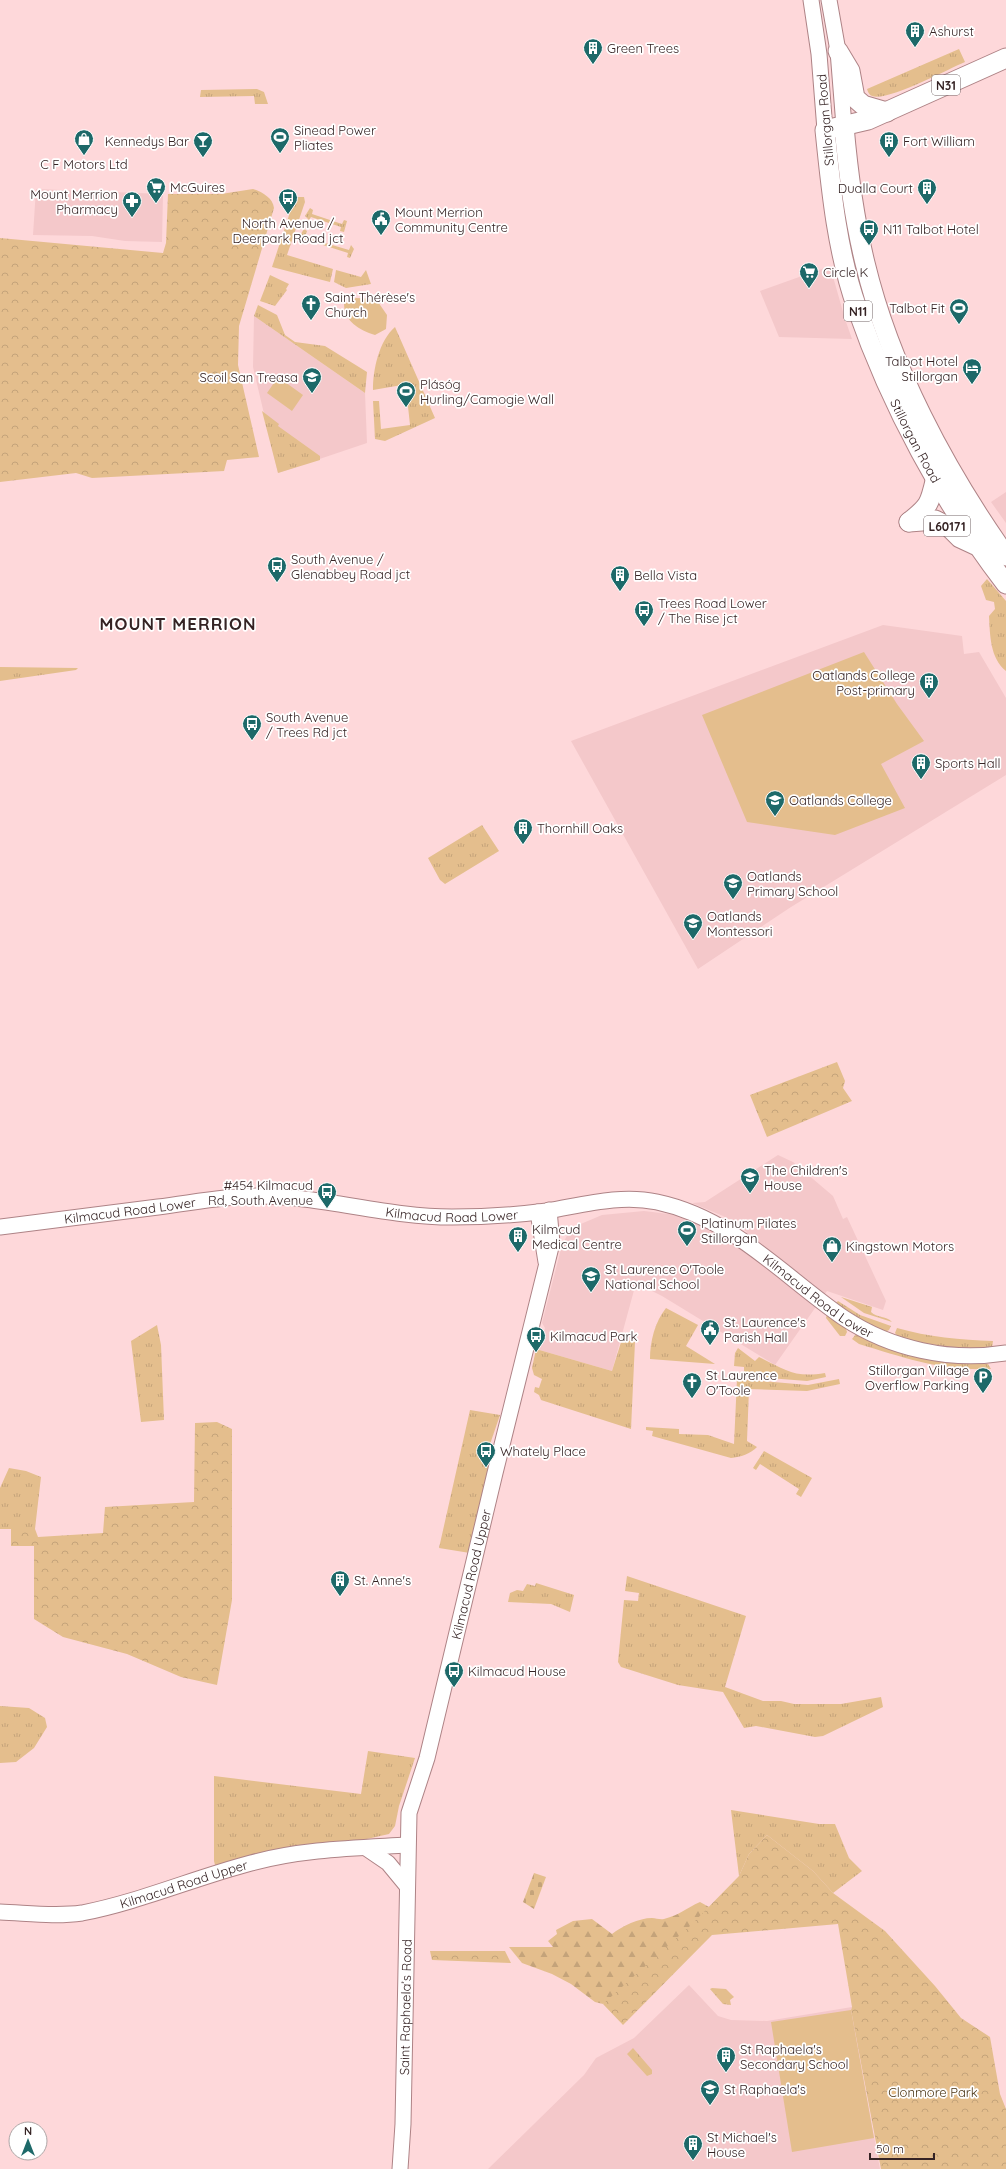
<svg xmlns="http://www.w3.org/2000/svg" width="1006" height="2169" viewBox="0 0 1006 2169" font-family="Quicksand,sans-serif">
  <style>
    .built { fill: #f4c8ca }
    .grass { fill: url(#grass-tufts) }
    .forest { fill: url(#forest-firs) }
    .cemetery { fill: url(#cemetery-stones) }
    .park { fill: url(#park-crowns) }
    .garden { fill: #e4be8d }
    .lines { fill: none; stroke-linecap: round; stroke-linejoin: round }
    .secondary-casing { stroke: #ae8386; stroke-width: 17 }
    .highway-casing { stroke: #ae8386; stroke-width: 21 }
    .secondary { stroke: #fff; stroke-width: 15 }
    .highway { stroke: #fff; stroke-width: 19 }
    .labels { text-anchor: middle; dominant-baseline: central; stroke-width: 3.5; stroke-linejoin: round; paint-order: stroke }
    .shield { fill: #fff; stroke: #726566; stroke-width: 1 }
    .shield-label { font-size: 12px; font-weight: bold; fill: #352324 }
    .poi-label { font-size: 13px; fill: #352324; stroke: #fff; text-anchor: start }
    .street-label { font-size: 13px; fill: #352324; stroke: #fff }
    .park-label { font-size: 13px; fill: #483211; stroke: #fff }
    .district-label { font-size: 17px; font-weight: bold; letter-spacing: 1px; fill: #352324; stroke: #fff }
  </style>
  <defs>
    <pattern id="grass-tufts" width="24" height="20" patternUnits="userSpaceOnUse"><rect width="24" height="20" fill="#e4be8d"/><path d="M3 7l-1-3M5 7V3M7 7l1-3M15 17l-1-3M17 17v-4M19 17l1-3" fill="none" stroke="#c4a37a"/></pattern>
    <pattern id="forest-firs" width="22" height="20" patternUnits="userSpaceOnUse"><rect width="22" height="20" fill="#e4be8d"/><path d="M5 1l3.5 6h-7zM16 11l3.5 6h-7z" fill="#c4a37a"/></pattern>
    <pattern id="cemetery-stones" width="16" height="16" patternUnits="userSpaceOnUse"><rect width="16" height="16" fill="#e4be8d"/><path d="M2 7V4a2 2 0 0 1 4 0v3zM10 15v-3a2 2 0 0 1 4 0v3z" fill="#c4a37a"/></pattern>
    <pattern id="park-crowns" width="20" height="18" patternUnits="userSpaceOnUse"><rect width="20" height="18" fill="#e4be8d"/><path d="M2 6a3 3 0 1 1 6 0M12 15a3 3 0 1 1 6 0" fill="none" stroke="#c4a37a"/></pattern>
  </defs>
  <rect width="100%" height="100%" fill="#fed8da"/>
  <!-- built -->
  <path class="built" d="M36,189L163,194L162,242L125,241L92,236L33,235Z
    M830,266L845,319L852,339L779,337L760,291Z
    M254,316L365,393L367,443L278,473L253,367Z
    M1006,492V523L991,502Z
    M883,625L962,636L964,654L979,652L1006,698V775L791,907L698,969L571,741Z
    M778,1155L793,1162L833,1196L843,1219L847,1217L886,1301L883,1310L827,1291L775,1365L662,1296L636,1283L612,1371L536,1349L539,1336L544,1332L545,1328L542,1323L562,1245L569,1232L576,1226L602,1215L644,1211L677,1215L704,1225L732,1242L747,1232L723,1216L692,1203L705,1202Z
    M689,1985L718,2016L731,2020L767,2021L852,2007L851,2010L880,2169H488L584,2075L596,2058L634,2038Z"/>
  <!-- grass -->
  <path class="grass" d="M959,49L965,62C948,69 887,102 872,96C869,95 868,92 867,89Z
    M257,89L264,92L268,104H255L254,96L200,97L201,90Z
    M295,197H304L305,202L287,255L333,269L330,282L272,267Z
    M310,208L313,210L312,214L342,224L344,220L347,221L344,232L340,231L341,227L311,217L309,220L305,216Z
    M304,229L307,231L305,237L349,250L351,245L354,249L350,258L347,257L348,253L304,239L302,243L299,241V237Z
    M336,270L361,277L366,270L371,284L346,288L334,282Z
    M270,275L289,284L286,289L287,290L275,306L260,301Z
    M258,305L277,315L285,335L295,342L325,346L367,372L365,393L254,316Z
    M395,327L435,418L385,441L375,439L373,401H379L381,429L410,425L406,388L402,385L373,390C373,369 379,341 395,327Z
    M262,411L279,424L278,426L320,456V460L278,473Z
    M987,579L1006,601V671C990,658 990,635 989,616L995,609L994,602L986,600L981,586Z
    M0,667L78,668L76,670L0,681Z
    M482,825L499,851L445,884L440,880L428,858Z
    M841,1297L872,1307L871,1312C877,1318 887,1316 892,1322L864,1313Z
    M838,1301L860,1315L891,1326L889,1330L885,1332L865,1322L836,1303Z
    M666,1308L698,1325L686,1346L715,1364L650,1359C650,1341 655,1322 666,1308Z
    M827,1314L845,1326L847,1332L845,1336H840L826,1318Z
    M157,1325L161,1345L164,1420L141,1422L131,1341Z
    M897,1328C928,1337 961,1340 993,1341L992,1348C959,1350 929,1345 898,1337L895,1333Z
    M856,1334L904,1354L928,1360L988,1364L991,1369C941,1371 905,1358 859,1344L852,1339Z
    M622,1339L635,1342L631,1429L541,1400L539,1395L534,1392L535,1387L539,1388L542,1379L534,1375L532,1368L536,1349L612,1371Z
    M738,1348L755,1361L759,1357C786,1370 794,1378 825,1373L826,1377L807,1381L744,1376V1367L734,1366L735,1353Z
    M737,1379L808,1385L839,1379L840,1384L807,1391L749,1389L747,1441L757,1447C750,1454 741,1457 731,1458L652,1436L653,1431L646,1430V1427L679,1429V1434L708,1435L734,1444Z
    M470,1410L500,1415L488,1450L497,1465L476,1554L439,1548Z
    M764,1451L812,1478L801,1497L796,1494L799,1489L760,1464L756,1470L753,1468Z
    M9,1468L26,1471L41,1477L35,1529H0V1488Z
    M627,1576L746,1616L725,1687L763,1701H781L794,1704H841L881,1697L883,1707L823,1736L815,1737L756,1726L744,1728L723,1692L678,1685L621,1667L618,1662L624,1600L638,1601L639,1593L625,1591Z
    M536,1583L574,1595L570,1612L551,1604L508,1602L510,1593L517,1590L523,1591L527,1584L535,1586Z
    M0,1706L29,1708L45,1718L47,1727L34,1748L16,1762L0,1763Z
    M368,1751L415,1758L399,1806L395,1826L389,1834L217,1873L214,1861V1776L361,1794Z
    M731,1810L819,1824H835L849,1858L862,1871L833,1893L813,1871L767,1835L749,1854L739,1876Z
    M712,1988L726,1989L734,1997L730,2000L731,2005L723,2004L710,1989Z
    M633,2048L652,2070V2074L647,2076L627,2054Z"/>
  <!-- forest -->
  <path class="forest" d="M700,1902L709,1907L634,1991L603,2004L595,2002L571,1984L552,1974L522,1963L509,1947H553L548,1941L557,1934L556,1930L573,1921L592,1919L612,1934C622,1926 639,1918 652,1918C656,1918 660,1920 664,1919C680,1915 686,1908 700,1902Z"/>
  <!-- cemetery -->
  <path class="cemetery" d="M534,1873L546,1877L534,1909L523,1902Z"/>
  <!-- park -->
  <path class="park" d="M253,189C262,192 273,198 274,208L239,326L238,365L259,457L227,460L224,471L92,478L76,473L0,482V238L163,253L166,243L168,194H221Z
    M837,1062L845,1081L843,1088L852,1101L767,1137L750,1095Z
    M217,1422L232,1429V1600L217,1685L181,1677L127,1654L63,1637L34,1619V1546H11V1529H35L38,1537L103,1533L105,1507L194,1502L195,1423Z
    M767,1835L813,1871L833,1893L885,1931L935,1986L961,2018L990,2037L1000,2094L1006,2109V2169H881L851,2010L852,2007L838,1924L712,1935L623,2025L603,2004L690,1926L739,1876L749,1854Z
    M430,1951H505L511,1963L432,1960Z"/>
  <!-- garden -->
  <path class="garden" d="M356,298L376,299L387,315L386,329L375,335C359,330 344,321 344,304Z
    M278,377L303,395L292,411L267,393Z
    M864,652L897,704L924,741L881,764L905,808L835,835L747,822L702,715Z
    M851,2010L874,2138L792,2152L771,2022Z"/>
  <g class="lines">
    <!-- secondary casing -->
    <g class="secondary-casing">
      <g id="secondary">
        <path d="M811,0L819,54L825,130"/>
        <path d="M829,0L838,51L844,126"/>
        <path d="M538,1212L546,1262"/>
        <path id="s1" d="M0,1227C52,1220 105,1214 158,1207C191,1203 224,1196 257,1196C323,1196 386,1217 452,1217C483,1217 516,1215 547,1211C583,1205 620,1194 657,1202C733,1218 783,1276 844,1318C891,1349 950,1362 1006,1353"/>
        <path d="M366,1848L388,1863L407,1886"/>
        <path id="s2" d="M0,1912C27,1913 55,1917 82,1913C139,1902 194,1878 251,1863C301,1849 355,1848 407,1845"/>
        <path id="s3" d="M400,2169L403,2124L409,1813L427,1758L495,1473L552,1243L549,1210"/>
      </g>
    </g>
    <!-- highway casing -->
    <g class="highway-casing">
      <g id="highway">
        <path d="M838,51L850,71L855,98L863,105L887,112"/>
        <path id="s4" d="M1006,58L868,120L825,130C831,189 837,252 857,308C891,406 943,502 1006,584"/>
        <path d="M844,126C848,172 854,218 865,263C890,367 945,470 1006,556"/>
        <path d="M909,522L935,520L949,527L960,538L975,545"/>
        <path d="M909,522C930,506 930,503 936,477"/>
      </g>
    </g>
    <!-- secondary -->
    <use href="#secondary" class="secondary"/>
    <!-- highway -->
    <use href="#highway" class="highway"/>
  </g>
  <!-- icons -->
  <defs>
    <g id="building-pin" transform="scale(1)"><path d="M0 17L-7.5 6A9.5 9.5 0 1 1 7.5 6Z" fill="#1d6969" stroke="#fff"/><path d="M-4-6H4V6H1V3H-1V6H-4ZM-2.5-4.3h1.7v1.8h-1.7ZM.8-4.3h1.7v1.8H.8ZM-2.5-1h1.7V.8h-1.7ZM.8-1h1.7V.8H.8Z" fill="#fff"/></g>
    <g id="stadium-pin" transform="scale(1)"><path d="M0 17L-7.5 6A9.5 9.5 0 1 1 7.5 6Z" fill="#1d6969" stroke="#fff"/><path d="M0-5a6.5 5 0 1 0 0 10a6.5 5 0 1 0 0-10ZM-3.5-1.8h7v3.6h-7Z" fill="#fff"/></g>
    <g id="shop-pin" transform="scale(1)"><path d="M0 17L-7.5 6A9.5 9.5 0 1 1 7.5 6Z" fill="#1d6969" stroke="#fff"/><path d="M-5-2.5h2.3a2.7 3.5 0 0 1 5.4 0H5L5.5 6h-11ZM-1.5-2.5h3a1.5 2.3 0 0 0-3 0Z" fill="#fff"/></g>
    <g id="bar-pin" transform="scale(1)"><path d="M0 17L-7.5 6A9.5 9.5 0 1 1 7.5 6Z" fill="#1d6969" stroke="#fff"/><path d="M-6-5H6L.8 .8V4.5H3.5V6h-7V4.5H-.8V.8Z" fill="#fff"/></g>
    <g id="supermarket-pin" transform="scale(1)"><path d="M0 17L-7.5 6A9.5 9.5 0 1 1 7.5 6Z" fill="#1d6969" stroke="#fff"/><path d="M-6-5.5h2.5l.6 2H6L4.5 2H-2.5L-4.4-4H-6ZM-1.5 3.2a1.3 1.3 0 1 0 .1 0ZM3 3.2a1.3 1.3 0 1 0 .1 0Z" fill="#fff"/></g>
    <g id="bus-pin" transform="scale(1)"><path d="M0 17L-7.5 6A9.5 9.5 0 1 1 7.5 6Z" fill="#1d6969" stroke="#fff"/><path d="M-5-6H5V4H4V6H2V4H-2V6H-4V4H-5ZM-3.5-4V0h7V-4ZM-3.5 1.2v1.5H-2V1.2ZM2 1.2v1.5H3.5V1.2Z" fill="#fff"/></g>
    <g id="pharmacy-pin" transform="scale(1)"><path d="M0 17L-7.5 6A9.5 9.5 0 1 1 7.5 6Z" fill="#1d6969" stroke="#fff"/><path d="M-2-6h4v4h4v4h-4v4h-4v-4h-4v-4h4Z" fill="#fff"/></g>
    <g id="civic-pin" transform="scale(1)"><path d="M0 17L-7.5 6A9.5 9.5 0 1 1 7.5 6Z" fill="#1d6969" stroke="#fff"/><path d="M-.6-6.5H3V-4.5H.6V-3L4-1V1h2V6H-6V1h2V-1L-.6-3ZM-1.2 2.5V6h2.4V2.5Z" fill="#fff"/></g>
    <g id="church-pin" transform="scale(1)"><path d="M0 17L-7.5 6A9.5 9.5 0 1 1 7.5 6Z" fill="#1d6969" stroke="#fff"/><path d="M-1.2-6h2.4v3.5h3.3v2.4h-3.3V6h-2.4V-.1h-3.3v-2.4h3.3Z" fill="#fff"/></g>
    <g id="hotel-pin" transform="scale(1)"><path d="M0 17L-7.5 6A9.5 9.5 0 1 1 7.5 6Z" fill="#1d6969" stroke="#fff"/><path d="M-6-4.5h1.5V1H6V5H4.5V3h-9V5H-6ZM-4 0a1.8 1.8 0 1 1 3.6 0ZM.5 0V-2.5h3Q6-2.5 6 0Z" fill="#fff"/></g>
    <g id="school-pin" transform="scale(1)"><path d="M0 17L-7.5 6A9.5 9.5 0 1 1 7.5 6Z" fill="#1d6969" stroke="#fff"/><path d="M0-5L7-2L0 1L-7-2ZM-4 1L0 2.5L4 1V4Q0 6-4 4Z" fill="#fff"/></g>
    <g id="parking-pin" transform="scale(1)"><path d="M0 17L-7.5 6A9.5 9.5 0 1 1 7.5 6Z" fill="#1d6969" stroke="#fff"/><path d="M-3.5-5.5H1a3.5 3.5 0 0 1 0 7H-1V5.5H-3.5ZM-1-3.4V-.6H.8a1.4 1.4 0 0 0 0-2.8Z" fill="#fff"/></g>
  </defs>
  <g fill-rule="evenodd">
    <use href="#building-pin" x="915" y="31"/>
    <use href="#building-pin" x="593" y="48"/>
    <use href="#stadium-pin" x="280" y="137"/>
    <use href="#shop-pin" x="84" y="139"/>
    <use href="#bar-pin" x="203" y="141"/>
    <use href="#building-pin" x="889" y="141"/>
    <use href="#supermarket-pin" x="156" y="187"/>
    <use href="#building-pin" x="927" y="188"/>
    <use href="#bus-pin" x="288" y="198"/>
    <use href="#pharmacy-pin" x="132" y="201"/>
    <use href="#civic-pin" x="381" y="219"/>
    <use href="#bus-pin" x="869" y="229"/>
    <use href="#supermarket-pin" x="809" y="272"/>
    <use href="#church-pin" x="311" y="304"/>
    <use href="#stadium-pin" x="959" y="308"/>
    <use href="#hotel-pin" x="972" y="368"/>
    <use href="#school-pin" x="312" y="377"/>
    <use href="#stadium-pin" x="406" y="391"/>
    <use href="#bus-pin" x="277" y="566"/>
    <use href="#building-pin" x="620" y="575"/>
    <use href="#bus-pin" x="644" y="610"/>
    <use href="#building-pin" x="929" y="682"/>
    <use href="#bus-pin" x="252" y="724"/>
    <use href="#building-pin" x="921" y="763"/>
    <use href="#school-pin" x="775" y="800"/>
    <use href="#building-pin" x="523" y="828"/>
    <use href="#school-pin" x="733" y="883"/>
    <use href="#school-pin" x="693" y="923"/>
    <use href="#school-pin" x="750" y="1177"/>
    <use href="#bus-pin" x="327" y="1192"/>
    <use href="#stadium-pin" x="687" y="1230"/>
    <use href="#building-pin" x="518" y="1236"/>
    <use href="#shop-pin" x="832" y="1246"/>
    <use href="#school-pin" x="591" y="1276"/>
    <use href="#civic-pin" x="710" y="1329"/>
    <use href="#bus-pin" x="536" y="1336"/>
    <use href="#parking-pin" x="983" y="1377"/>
    <use href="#church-pin" x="692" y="1382"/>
    <use href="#bus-pin" x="486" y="1451"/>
    <use href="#building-pin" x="340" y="1580"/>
    <use href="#bus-pin" x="454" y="1671"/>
    <use href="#building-pin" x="726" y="2056"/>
    <use href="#school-pin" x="710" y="2089"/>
    <use href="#building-pin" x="693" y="2144"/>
  </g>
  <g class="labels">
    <!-- shield labels -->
    <g class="shield">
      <rect x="932" y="75" width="28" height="20" rx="3"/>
      <rect x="844" y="301" width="28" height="20" rx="3"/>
      <rect x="924" y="516" width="46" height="20" rx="3"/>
    </g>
    <g class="shield-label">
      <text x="946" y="85">N31</text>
      <text x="858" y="311">N11</text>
      <text x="947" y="526">L60171</text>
    </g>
    <!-- poi labels -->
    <g class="poi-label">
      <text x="929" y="31">Ashurst</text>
      <text x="607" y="48">Green Trees</text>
      <text x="294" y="130">Sinead Power<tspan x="294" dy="15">Pliates</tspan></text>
      <text x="189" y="141" text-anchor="end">Kennedys Bar</text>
      <text x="903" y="141">Fort William</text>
      <text x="84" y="164" text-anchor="middle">C F Motors Ltd</text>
      <text x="170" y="187">McGuires</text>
      <text x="913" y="188" text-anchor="end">Dualla Court</text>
      <text x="118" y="194" text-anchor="end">Mount Merrion<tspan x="118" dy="15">Pharmacy</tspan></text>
      <text x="395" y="212">Mount Merrion<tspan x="395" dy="15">Community Centre</tspan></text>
      <text x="288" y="223" text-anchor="middle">North Avenue /<tspan x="288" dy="15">Deerpark Road jct</tspan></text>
      <text x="883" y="229">N11 Talbot Hotel</text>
      <text x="823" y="272">Circle K</text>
      <text x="325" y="297">Saint Thérèse's<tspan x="325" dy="15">Church</tspan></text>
      <text x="945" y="308" text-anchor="end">Talbot Fit</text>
      <text x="958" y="361" text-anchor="end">Talbot Hotel<tspan x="958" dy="15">Stillorgan</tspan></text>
      <text x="298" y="377" text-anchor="end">Scoil San Treasa</text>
      <text x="420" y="384">Plásóg<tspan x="420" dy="15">Hurling/Camogie Wall</tspan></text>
      <text x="291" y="559">South Avenue /<tspan x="291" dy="15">Glenabbey Road jct</tspan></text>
      <text x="634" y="575">Bella Vista</text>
      <text x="658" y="603">Trees Road Lower<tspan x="658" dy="15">/ The Rise jct</tspan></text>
      <text x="915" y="675" text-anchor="end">Oatlands College<tspan x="915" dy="15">Post-primary</tspan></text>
      <text x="266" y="717">South Avenue<tspan x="266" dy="15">/ Trees Rd jct</tspan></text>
      <text x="935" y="763">Sports Hall</text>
      <text x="789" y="800">Oatlands College</text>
      <text x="537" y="828">Thornhill Oaks</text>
      <text x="747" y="876">Oatlands<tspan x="747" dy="15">Primary School</tspan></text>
      <text x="707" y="916">Oatlands<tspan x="707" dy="15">Montessori</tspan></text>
      <text x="764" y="1170">The Children's<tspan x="764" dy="15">House</tspan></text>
      <text x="313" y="1185" text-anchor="end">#454 Kilmacud<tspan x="313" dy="15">Rd, South Avenue</tspan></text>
      <text x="701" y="1223">Platinum Pilates<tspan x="701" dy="15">Stillorgan</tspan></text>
      <text x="532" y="1229">Kilmcud<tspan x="532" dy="15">Medical Centre</tspan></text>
      <text x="846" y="1246">Kingstown Motors</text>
      <text x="605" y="1269">St Laurence O'Toole<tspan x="605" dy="15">National School</tspan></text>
      <text x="724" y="1322">St. Laurence's<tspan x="724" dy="15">Parish Hall</tspan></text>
      <text x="550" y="1336">Kilmacud Park</text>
      <text x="969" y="1370" text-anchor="end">Stillorgan Village<tspan x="969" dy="15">Overflow Parking</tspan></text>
      <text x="706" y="1375">St Laurence<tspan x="706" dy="15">O'Toole</tspan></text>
      <text x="500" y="1451">Whately Place</text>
      <text x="354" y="1580">St. Anne's</text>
      <text x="468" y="1671">Kilmacud House</text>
      <text x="740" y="2049">St Raphaela's<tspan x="740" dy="15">Secondary School</tspan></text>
      <text x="724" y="2089">St Raphaela's</text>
      <text x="707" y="2137">St Michael's<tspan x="707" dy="15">House</tspan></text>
    </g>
    <!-- street labels -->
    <g class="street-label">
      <text transform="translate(825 120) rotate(-95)">Stillorgan Road</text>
      <text stroke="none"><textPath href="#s4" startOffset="522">Stillorgan Road</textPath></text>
      <text stroke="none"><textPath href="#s1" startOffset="131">Kilmacud Road Lower</textPath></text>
      <text stroke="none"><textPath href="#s1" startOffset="455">Kilmacud Road Lower</textPath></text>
      <text stroke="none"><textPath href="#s1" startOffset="850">Kilmacud Road Lower</textPath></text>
      <text stroke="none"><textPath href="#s3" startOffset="603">Kilmacud Road Upper</textPath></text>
      <text stroke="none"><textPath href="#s2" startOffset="188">Kilmacud Road Upper</textPath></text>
      <text stroke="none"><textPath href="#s3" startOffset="162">Saint Raphaela’s Road</textPath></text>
    </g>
    <!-- park labels -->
    <g class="park-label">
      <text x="933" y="2092">Clonmore Park</text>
    </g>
    <!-- district labels -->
    <g class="district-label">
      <text x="178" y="623">MOUNT MERRION</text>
    </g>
  </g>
  <!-- north arrow -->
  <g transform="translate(28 2141)"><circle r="19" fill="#ffffff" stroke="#aea7a7"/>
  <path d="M0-3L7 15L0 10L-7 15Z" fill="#1d6969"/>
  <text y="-6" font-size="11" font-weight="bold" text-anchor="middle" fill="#352324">N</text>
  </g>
  <!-- scale -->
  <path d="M870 2153v6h64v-6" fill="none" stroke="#352324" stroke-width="2"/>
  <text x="876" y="2153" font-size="12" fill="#352324" stroke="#ffffff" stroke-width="3" paint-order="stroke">50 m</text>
</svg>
